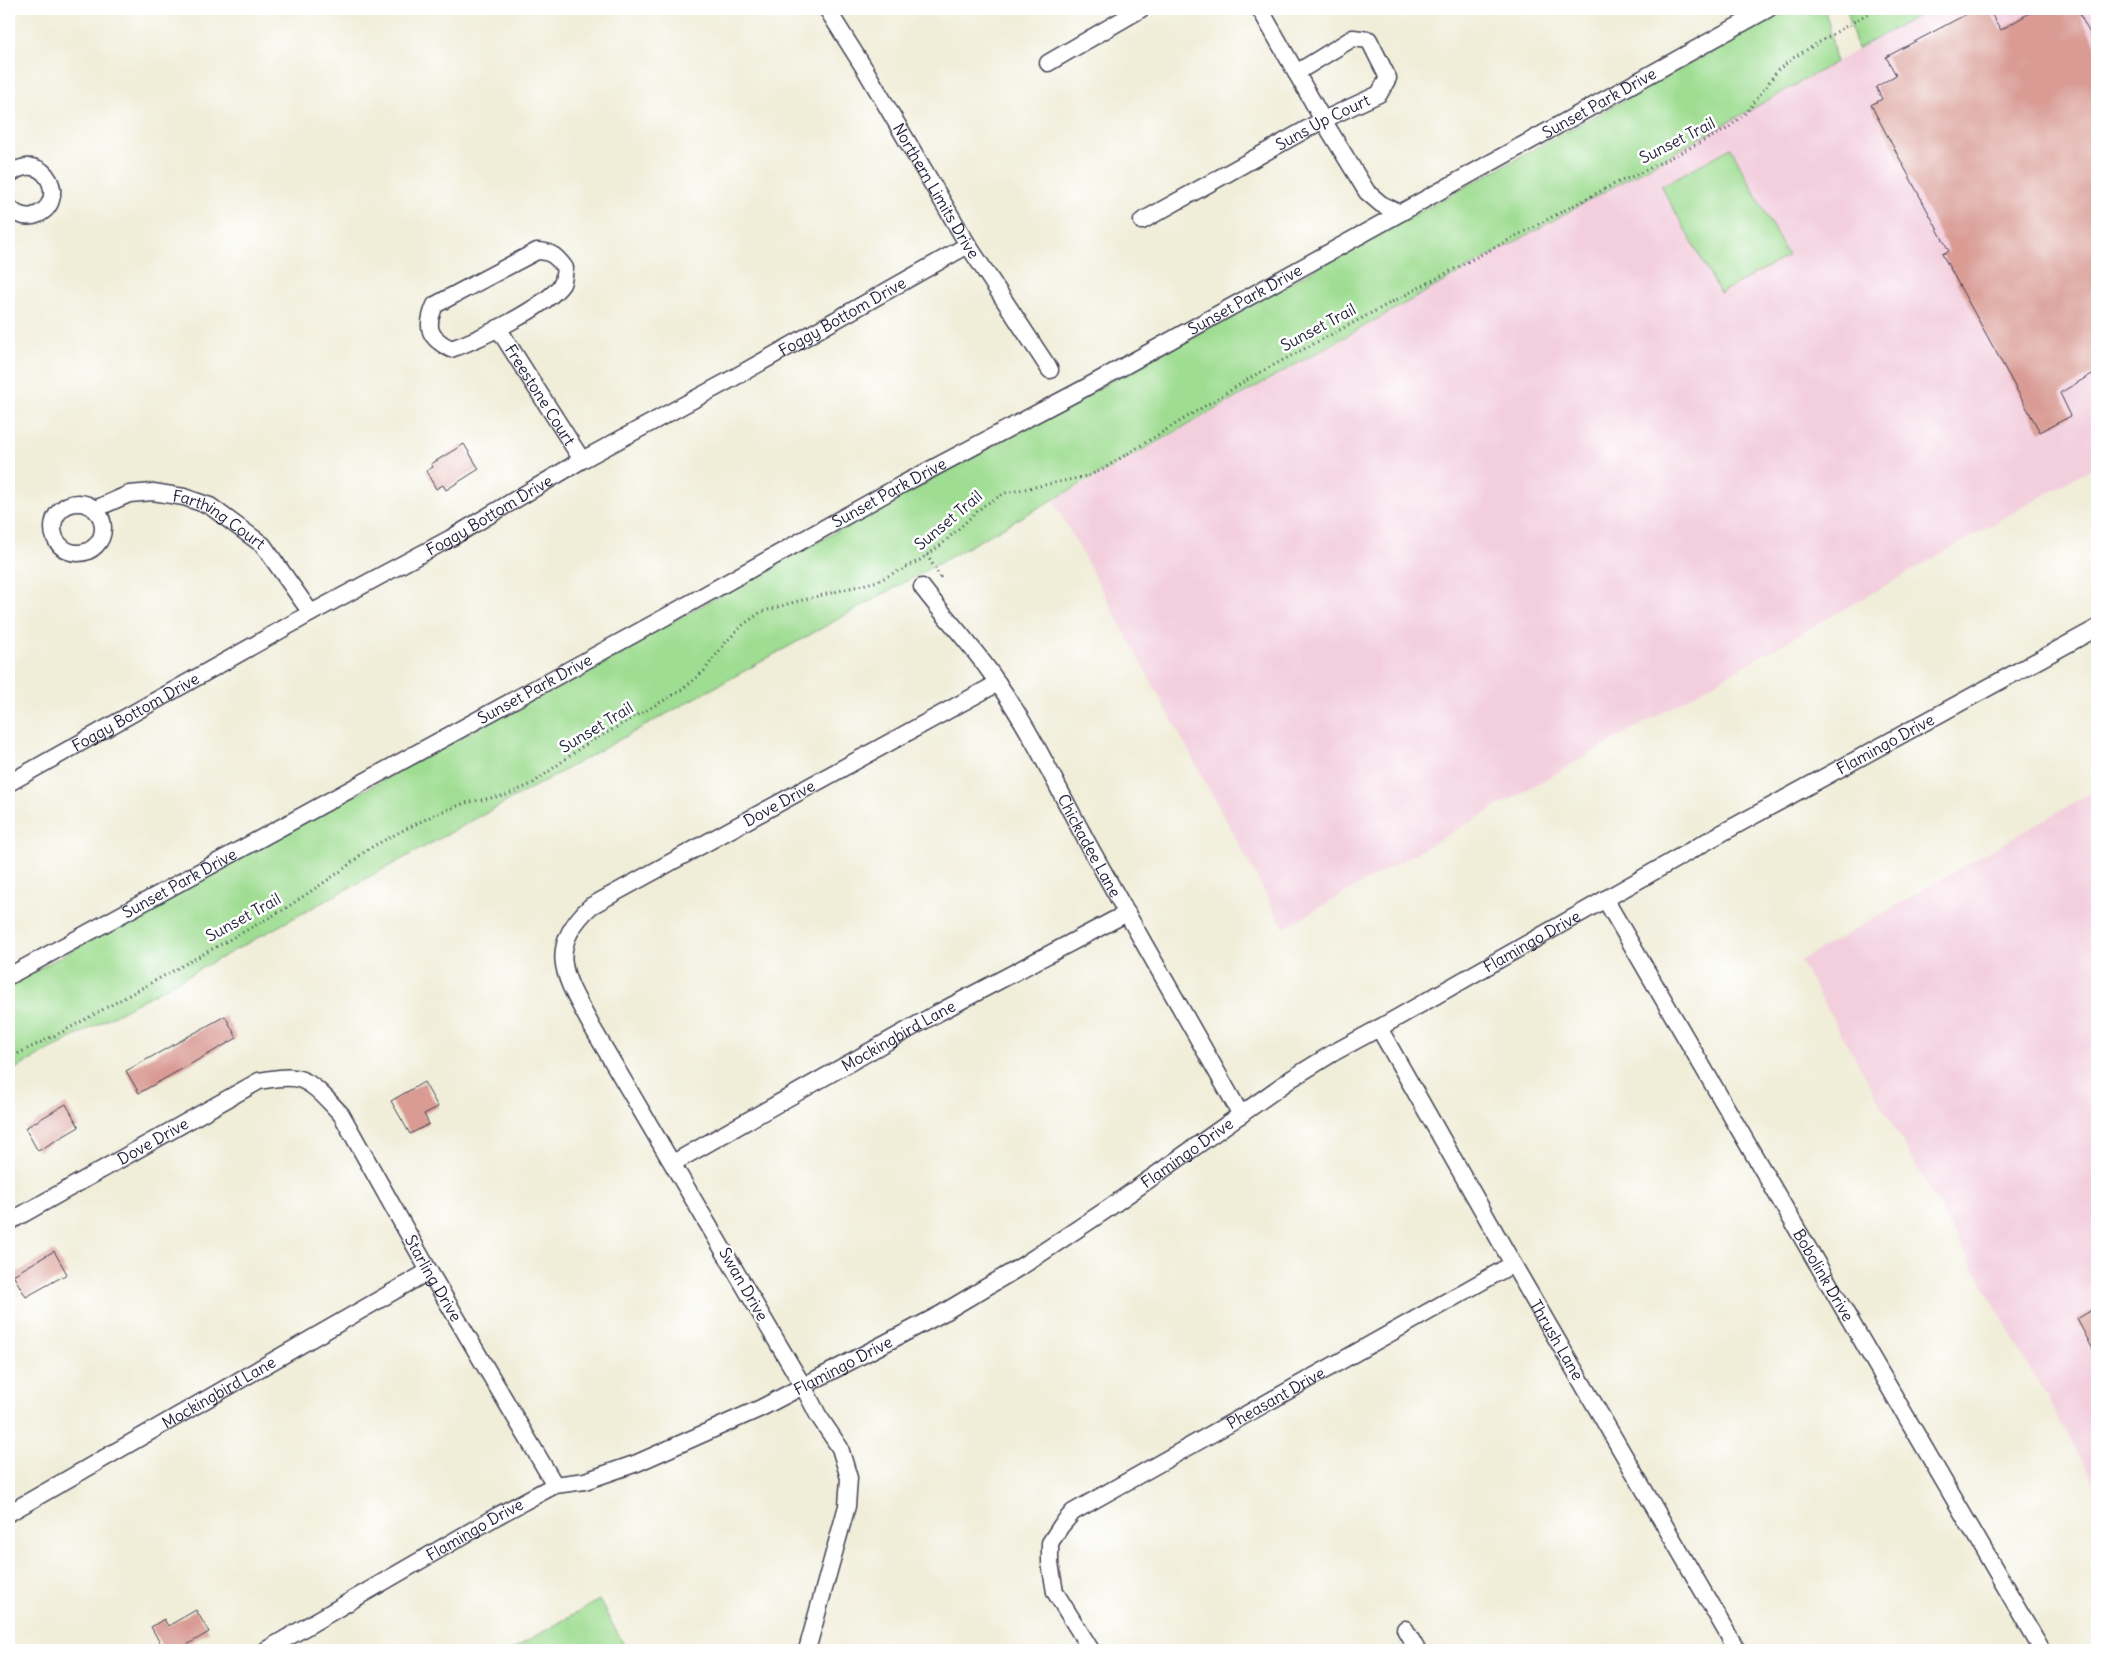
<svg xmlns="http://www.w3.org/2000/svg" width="2106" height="1659" viewBox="0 0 2106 1659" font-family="Delius,sans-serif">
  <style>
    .built { fill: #f3cfde }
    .green { fill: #9fdd92; stroke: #608066 }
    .building { fill: #d99b94 }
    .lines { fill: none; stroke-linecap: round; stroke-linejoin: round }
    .minor-casing { stroke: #414053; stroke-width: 19 }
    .path { stroke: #414053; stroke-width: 3; stroke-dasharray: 1 4; stroke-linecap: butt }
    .minor { stroke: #fff; stroke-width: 16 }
    .labels { text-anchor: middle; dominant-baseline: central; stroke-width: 5; stroke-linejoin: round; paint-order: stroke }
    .street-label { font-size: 16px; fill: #22223b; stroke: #fff }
  </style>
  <rect width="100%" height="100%" fill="#fff"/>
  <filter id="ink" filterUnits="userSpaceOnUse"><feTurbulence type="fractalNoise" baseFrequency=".02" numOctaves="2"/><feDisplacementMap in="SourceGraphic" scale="10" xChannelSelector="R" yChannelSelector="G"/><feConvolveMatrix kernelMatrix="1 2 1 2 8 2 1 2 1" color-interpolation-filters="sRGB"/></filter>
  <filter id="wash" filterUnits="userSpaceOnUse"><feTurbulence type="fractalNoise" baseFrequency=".0096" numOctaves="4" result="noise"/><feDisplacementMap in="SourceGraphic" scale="20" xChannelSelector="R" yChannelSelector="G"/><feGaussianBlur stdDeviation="1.12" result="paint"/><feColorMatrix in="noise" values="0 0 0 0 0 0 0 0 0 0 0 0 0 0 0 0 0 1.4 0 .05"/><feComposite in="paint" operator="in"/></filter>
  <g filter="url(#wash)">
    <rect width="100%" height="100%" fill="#f0edd8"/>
    <!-- built -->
    <path class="built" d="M1930,9H2097V465L1284,928L1054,501Z
      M2097,789V1486L1800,961Z"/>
    <!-- green -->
    <path class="green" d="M1790,9H1824L1828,20L1836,62C1229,402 622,743 9,1072V985Z
      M1847,9H1930L1857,49Z
      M1731,148L1788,256L1720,293L1661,186Z
      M599,1600L627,1650H511Z"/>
    <g id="blocks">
      <!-- building -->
      <path class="building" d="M1976,9H1988L2001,30L2036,9H2077L2097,47V371L2060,393L2071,416L2040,432L1942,254L1949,251L1871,105L1882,99L1876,87L1896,75L1886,57Z
        M464,444L479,469L446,490L443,485L436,489L426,471L433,467L431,464Z
        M225,1016L237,1038L139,1093L126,1071Z
        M424,1082L438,1107L424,1114L429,1124L410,1134L391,1101Z
        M66,1104L79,1127L38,1151L25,1128Z
        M54,1251L67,1274L26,1297L13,1275Z
        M2097,1307V1357L2077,1319Z
        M196,1610L209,1632L178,1650H164L151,1627L164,1619L168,1626Z"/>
    </g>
  </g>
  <g filter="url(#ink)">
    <use href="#blocks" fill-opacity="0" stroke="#414053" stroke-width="1"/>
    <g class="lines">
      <!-- minor casing -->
      <g class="minor-casing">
        <g id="minor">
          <path id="s1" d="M827,9L866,71L968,245L1050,370"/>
          <path d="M1260,9L1323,120L1367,192L1381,204L1400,213"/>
          <path d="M1048,63L1141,9"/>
          <path d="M9,175C45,145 72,205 33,216C24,218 15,214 9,207"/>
          <path id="s2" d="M1142,221L1323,120L1379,94L1388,78L1369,40L1353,38L1296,73"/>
          <path d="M537,251C551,251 557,257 565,268C564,273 564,280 562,284C546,307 478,340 451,349C429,338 425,328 435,305Z"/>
          <path id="s3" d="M498,328L582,460"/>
          <circle cx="78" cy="528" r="25"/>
          <path id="s4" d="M95,509L129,494L153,492L184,497L210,506L263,545L311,613"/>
          <path id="s5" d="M922,587C946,619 975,648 997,682C1032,732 1057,787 1086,840C1137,933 1190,1023 1241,1115"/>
          <path id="s6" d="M9,783L311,613L451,538L582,460L728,381L968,245"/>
          <path id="s7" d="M1605,899L2042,1650"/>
          <path id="s8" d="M9,976L651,625L903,484L1083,389L1768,9"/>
          <path id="s9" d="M1379,1028L1513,1264L1737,1650"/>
          <path id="s10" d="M673,1163L934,1015L1127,913"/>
          <path id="s11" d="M9,1222L259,1081C272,1079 290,1075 302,1080C317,1086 330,1103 341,1114L429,1271L555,1485"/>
          <path id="s12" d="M9,1513L429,1271"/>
          <path d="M1405,1629L1417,1650"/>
          <path id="s13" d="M266,1650L497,1516L555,1485L585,1481L637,1463L761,1408L941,1314L1025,1264L1106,1210L1291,1079L1333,1053L1379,1028L1711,839L2097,628"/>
          <path id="s14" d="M807,1650L847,1506L849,1478L840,1448L818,1415L803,1386L592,1027C567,980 543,950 591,906L998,683"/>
          <path id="s15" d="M1091,1650L1055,1592L1050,1563V1543L1061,1526L1073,1512L1513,1264"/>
        </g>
      </g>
      <!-- path -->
      <path class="path" d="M927,555L940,577L937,579
        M9,1058L64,1031L283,910L341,871L368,849L398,833L436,814L465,803L506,795L532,784L583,746L682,690L704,671L726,642L743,625L761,612L791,603L878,581L920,560L941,545L983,506L1005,493L1083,477L1098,472L1255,375L1612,185L1640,173L1727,129L1747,112L1778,70L1793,58L1875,9"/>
      <!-- minor -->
      <use href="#minor" class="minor"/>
    </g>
  </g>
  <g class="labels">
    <!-- street labels -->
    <g class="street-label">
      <text stroke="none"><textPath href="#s8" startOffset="1814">Sunset Park Drive</textPath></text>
      <text stroke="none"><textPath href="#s2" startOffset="206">Suns Up Court</textPath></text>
      <text transform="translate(1677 140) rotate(-27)">Sunset Trail</text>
      <text stroke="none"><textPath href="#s1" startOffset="212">Northern Limits Drive</textPath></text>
      <text stroke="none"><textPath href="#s8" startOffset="1409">Sunset Park Drive</textPath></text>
      <text stroke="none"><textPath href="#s6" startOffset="955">Foggy Bottom Drive</textPath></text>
      <text transform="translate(1318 327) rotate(-28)">Sunset Trail</text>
      <text stroke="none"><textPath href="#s3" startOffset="79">Freestone Court</textPath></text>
      <text stroke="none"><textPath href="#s8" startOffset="1004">Sunset Park Drive</textPath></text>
      <text stroke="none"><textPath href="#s6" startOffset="550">Foggy Bottom Drive</textPath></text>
      <text transform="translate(948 520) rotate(-40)">Sunset Trail</text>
      <text stroke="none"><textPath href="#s4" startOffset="134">Farthing Court</textPath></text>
      <text stroke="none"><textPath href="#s8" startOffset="599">Sunset Park Drive</textPath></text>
      <text stroke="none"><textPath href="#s6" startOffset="145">Foggy Bottom Drive</textPath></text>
      <text transform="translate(596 727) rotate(-31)">Sunset Trail</text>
      <text stroke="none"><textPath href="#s13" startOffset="1861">Flamingo Drive</textPath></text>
      <text stroke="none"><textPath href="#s14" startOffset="1048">Dove Drive</textPath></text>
      <text stroke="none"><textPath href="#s5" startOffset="309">Chickadee Lane</textPath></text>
      <text stroke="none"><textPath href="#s8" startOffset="194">Sunset Park Drive</textPath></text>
      <text transform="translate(243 917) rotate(-29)">Sunset Trail</text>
      <text stroke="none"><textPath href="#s13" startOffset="1456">Flamingo Drive</textPath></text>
      <text stroke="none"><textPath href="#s10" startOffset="259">Mockingbird Lane</textPath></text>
      <text stroke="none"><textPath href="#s11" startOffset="165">Dove Drive</textPath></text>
      <text stroke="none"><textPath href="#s13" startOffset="1051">Flamingo Drive</textPath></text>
      <text stroke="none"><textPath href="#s7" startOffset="435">Bobolink Drive</textPath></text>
      <text stroke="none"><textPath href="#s11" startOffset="571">Starling Drive</textPath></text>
      <text transform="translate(744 1284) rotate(60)">Swan Drive</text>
      <text stroke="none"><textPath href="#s9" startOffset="359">Thrush Lane</textPath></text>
      <text stroke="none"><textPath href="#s13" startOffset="646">Flamingo Drive</textPath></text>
      <text stroke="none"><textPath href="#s12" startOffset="242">Mockingbird Lane</textPath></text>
      <text stroke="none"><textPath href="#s15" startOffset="389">Pheasant Drive</textPath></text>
      <text stroke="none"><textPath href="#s13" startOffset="241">Flamingo Drive</textPath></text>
    </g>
  </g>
  <!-- margin -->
  <rect width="2106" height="1659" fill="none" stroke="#fff" stroke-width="30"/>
</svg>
